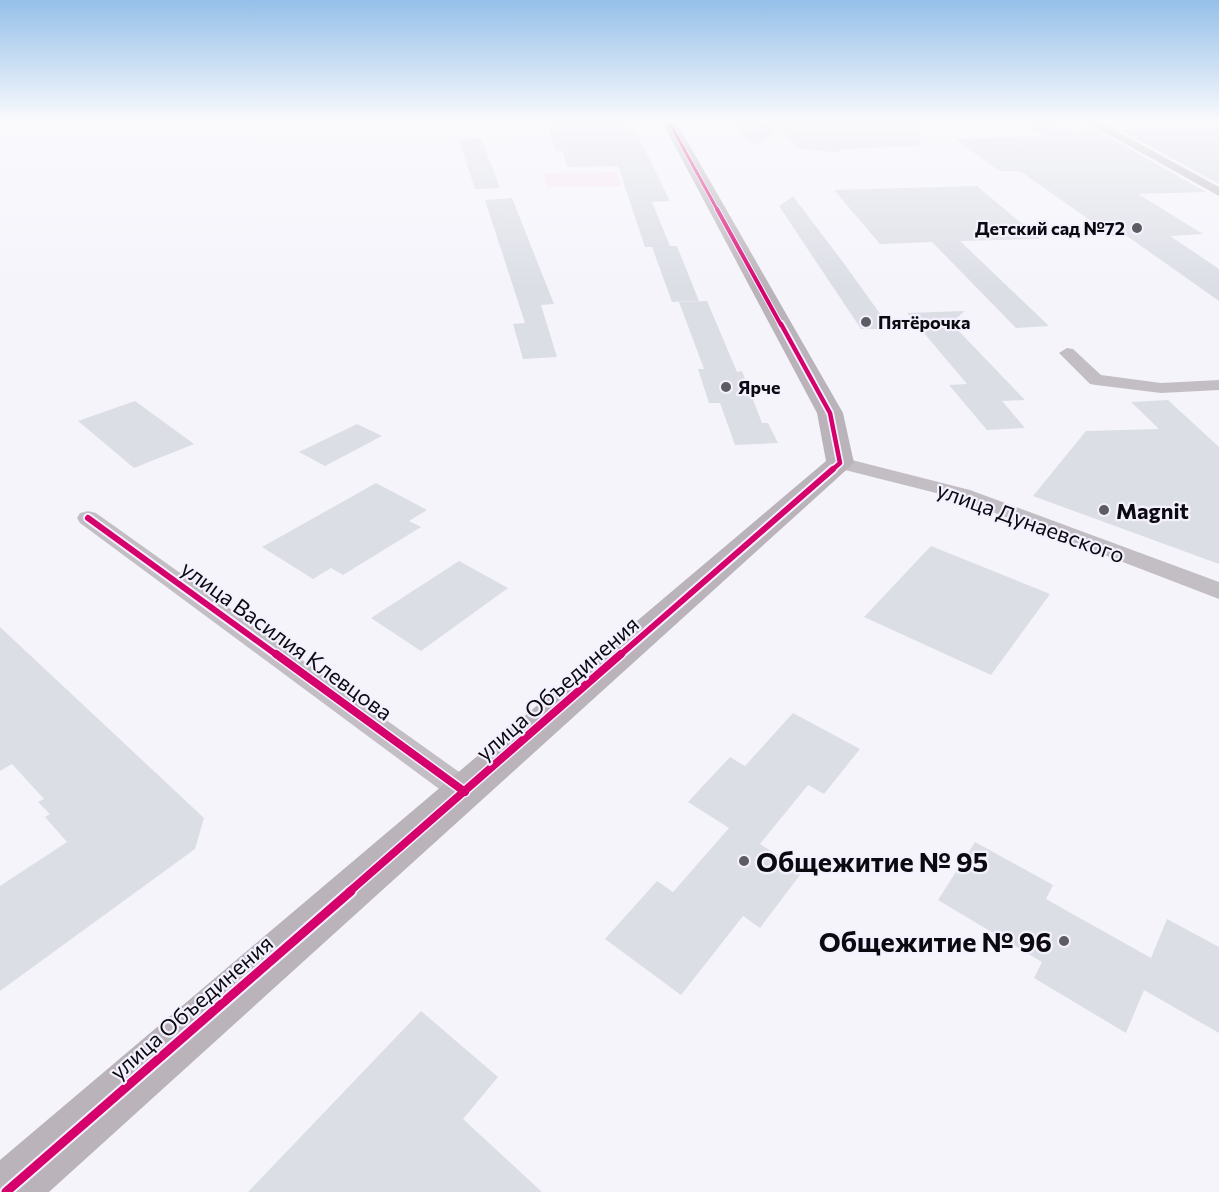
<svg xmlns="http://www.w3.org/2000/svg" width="1219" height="1192" viewBox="0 0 1219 1192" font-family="Commissioner,sans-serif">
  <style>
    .green { fill: #f7e3ee }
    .building { fill: #dcdee6 }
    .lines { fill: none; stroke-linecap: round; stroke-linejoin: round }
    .street { fill: #c3bec4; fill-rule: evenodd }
    .secondary { fill: #bab4ba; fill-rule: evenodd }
    .cycleway-far5-casing { stroke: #f4f1fe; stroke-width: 4.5 }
    .cycleway-far4-casing { stroke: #f4f1fe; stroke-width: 6 }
    .cycleway-far3-casing { stroke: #f4f1fe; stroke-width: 8 }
    .cycleway-far2-casing { stroke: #f4f1fe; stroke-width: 10 }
    .cycleway-far1-casing { stroke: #f4f1fe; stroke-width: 11 }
    .cycleway-casing { stroke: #f4f1fe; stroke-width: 13 }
    .cycleway-far5 { stroke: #d6006c; stroke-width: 3 }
    .cycleway-far4 { stroke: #d6006c; stroke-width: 4 }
    .cycleway-far3 { stroke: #d6006c; stroke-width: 4.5 }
    .cycleway-far2 { stroke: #d6006c; stroke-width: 6 }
    .cycleway-far1 { stroke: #d6006c; stroke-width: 8 }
    .cycleway { stroke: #d6006c; stroke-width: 9 }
    .poi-dot { fill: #5e5c63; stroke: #f4f1fe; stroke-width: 2 }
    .labels { text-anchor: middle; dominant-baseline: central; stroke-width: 4.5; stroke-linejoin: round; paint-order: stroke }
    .far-poi-label { font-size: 18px; font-weight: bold; fill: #0c0a11; stroke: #f4f1fe; text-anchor: start }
    .poi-label { font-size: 22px; font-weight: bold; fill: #0c0a11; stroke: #f4f1fe; text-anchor: start }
    .street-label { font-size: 22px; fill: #0c0a11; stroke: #f4f1fe }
    .near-poi-label { font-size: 27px; font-weight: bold; fill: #0c0a11; stroke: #f4f1fe; text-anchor: start }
  </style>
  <rect width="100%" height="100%" fill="#f5f4fb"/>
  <!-- green -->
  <path class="green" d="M617,172L621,186L547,187L544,173Z"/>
  <!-- building -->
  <path class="building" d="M547,120H627L631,132H636L670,201L652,202L670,246H677L699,301L672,302L652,247H655H645L618,166L567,167L563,151H555Z
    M732,120H919L920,146L839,149L843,153L797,148L780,128L760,144L747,142Z
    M1018,120H1054L1071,131L1096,130L1206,192L1138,194L1203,234L1170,236L1219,269V301L1127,236L1114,237L1020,171H999L955,139L1043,137Z
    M1219,127V184L1118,129H1154Z
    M481,138L500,188L475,189L459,139Z
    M977,186L1040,239L960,241L1049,326L1016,328L932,242L880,244L834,190Z
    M793,196L845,265L891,329H861L779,206Z
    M512,198L554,304L541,305L557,357L523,359L513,324L525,323L485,200Z
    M707,301L737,372L742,371L762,423H768L778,443L735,445L720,403H709L698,369H704L679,302Z
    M965,311L951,323L1025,400L1002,401L1025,428L987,430L949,385L967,384L907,313Z
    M1168,400L1219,447V564L1033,496L1086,431L1159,429L1131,402Z
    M135,401L194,444L134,468L78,421Z
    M357,424L382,436L325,466L299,452Z
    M376,483L427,510L409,521L421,527L343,575L331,568L313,579L262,547Z
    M931,546L1050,594L991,675L864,617Z
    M459,561L508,588L421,651L371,618Z
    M0,627L204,818L195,849L0,991V886L67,842L45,817L50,814L38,802L44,799L12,764L0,771Z
    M793,713L860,749L824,794L808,785L760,844L803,871L760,928L743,916L681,995L605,939L657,881L673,892L729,828L688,802L730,757L745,766Z
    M975,842L1053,885L1046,899L1151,958L1167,919L1219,947V1033L1144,990L1126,1033L1034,978L1042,962L938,900Z
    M421,1011L498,1077L463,1119L542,1192H248Z"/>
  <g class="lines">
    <!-- street -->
    <path class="street" d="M1083,120H1096L1219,187V196Z
      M1067,348L1073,349L1101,375L1161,383L1219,380V390L1161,393L1096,385L1090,384L1059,353Z
      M840,457L970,490L1219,582V599L956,498L833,467L830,463L833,459Z
      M88,511L96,513L476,784L480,792L476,800L465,804L454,800L80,523L77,518L80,513Z"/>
    <!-- secondary -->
    <path class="secondary" d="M661,120H675L843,413L854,463L49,1192H0V1160L826,461L817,413Z"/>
    <!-- cycleway-far5 casing -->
    <g class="cycleway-far5-casing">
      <path id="cycleway-far5" d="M668,120L718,211"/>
    </g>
    <!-- cycleway-far4 casing -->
    <g class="cycleway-far4-casing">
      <path id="cycleway-far4" d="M717,209L781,325"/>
    </g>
    <!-- cycleway-far3 casing -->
    <g class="cycleway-far3-casing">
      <path id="cycleway-far3" d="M781,324L830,413L840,463L831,471"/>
    </g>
    <!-- cycleway-far2 casing -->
    <g class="cycleway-far2-casing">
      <path id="cycleway-far2" d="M88,518L278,656
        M619,656L833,469"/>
    </g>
    <!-- cycleway-far1 casing -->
    <g class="cycleway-far1-casing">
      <path id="cycleway-far1" d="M276,654L465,792
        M349,892L621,654"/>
    </g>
    <!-- cycleway casing -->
    <g class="cycleway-casing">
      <path id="cycleway" d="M6,1192L351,891"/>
    </g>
    <!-- cycleway-far5 -->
    <use href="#cycleway-far5" class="cycleway-far5"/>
    <!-- cycleway-far4 -->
    <use href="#cycleway-far4" class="cycleway-far4"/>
    <!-- cycleway-far3 -->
    <use href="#cycleway-far3" class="cycleway-far3"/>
    <!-- cycleway-far2 -->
    <use href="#cycleway-far2" class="cycleway-far2"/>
    <!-- cycleway-far1 -->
    <use href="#cycleway-far1" class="cycleway-far1"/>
    <!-- cycleway -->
    <use href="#cycleway" class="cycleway"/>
  </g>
  <!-- sky -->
  <linearGradient id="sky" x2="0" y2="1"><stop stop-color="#95c0e9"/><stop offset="0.42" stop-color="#fafafd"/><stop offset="1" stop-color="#fafafd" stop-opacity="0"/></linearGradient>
  <rect width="1219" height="287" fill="url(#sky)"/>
  <!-- markers -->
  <g class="poi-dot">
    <circle cx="1137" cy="228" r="6"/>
    <circle cx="866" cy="322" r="6"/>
    <circle cx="726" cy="387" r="6"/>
    <circle cx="1104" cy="510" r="6"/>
    <circle cx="744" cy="861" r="6"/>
    <circle cx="1064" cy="941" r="6"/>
  </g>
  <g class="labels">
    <!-- far-poi labels -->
    <g class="far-poi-label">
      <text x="1125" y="228" text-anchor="end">Детский сад №72</text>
      <text x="878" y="322">Пятёрочка</text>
      <text x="738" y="387">Ярче</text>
    </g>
    <!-- poi labels -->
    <g class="poi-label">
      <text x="1116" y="510">Magnit</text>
    </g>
    <!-- street labels -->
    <g class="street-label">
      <text transform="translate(1031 522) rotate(20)">улица Дунаевского</text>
      <text transform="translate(287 640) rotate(36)">улица Василия Клевцова</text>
      <text transform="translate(557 688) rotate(-41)">улица Объединения</text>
      <text transform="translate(191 1007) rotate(-41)">улица Объединения</text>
    </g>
    <!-- near-poi labels -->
    <g class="near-poi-label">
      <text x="756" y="861">Общежитие № 95</text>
      <text x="1052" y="941" text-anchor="end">Общежитие № 96</text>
    </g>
  </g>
</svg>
